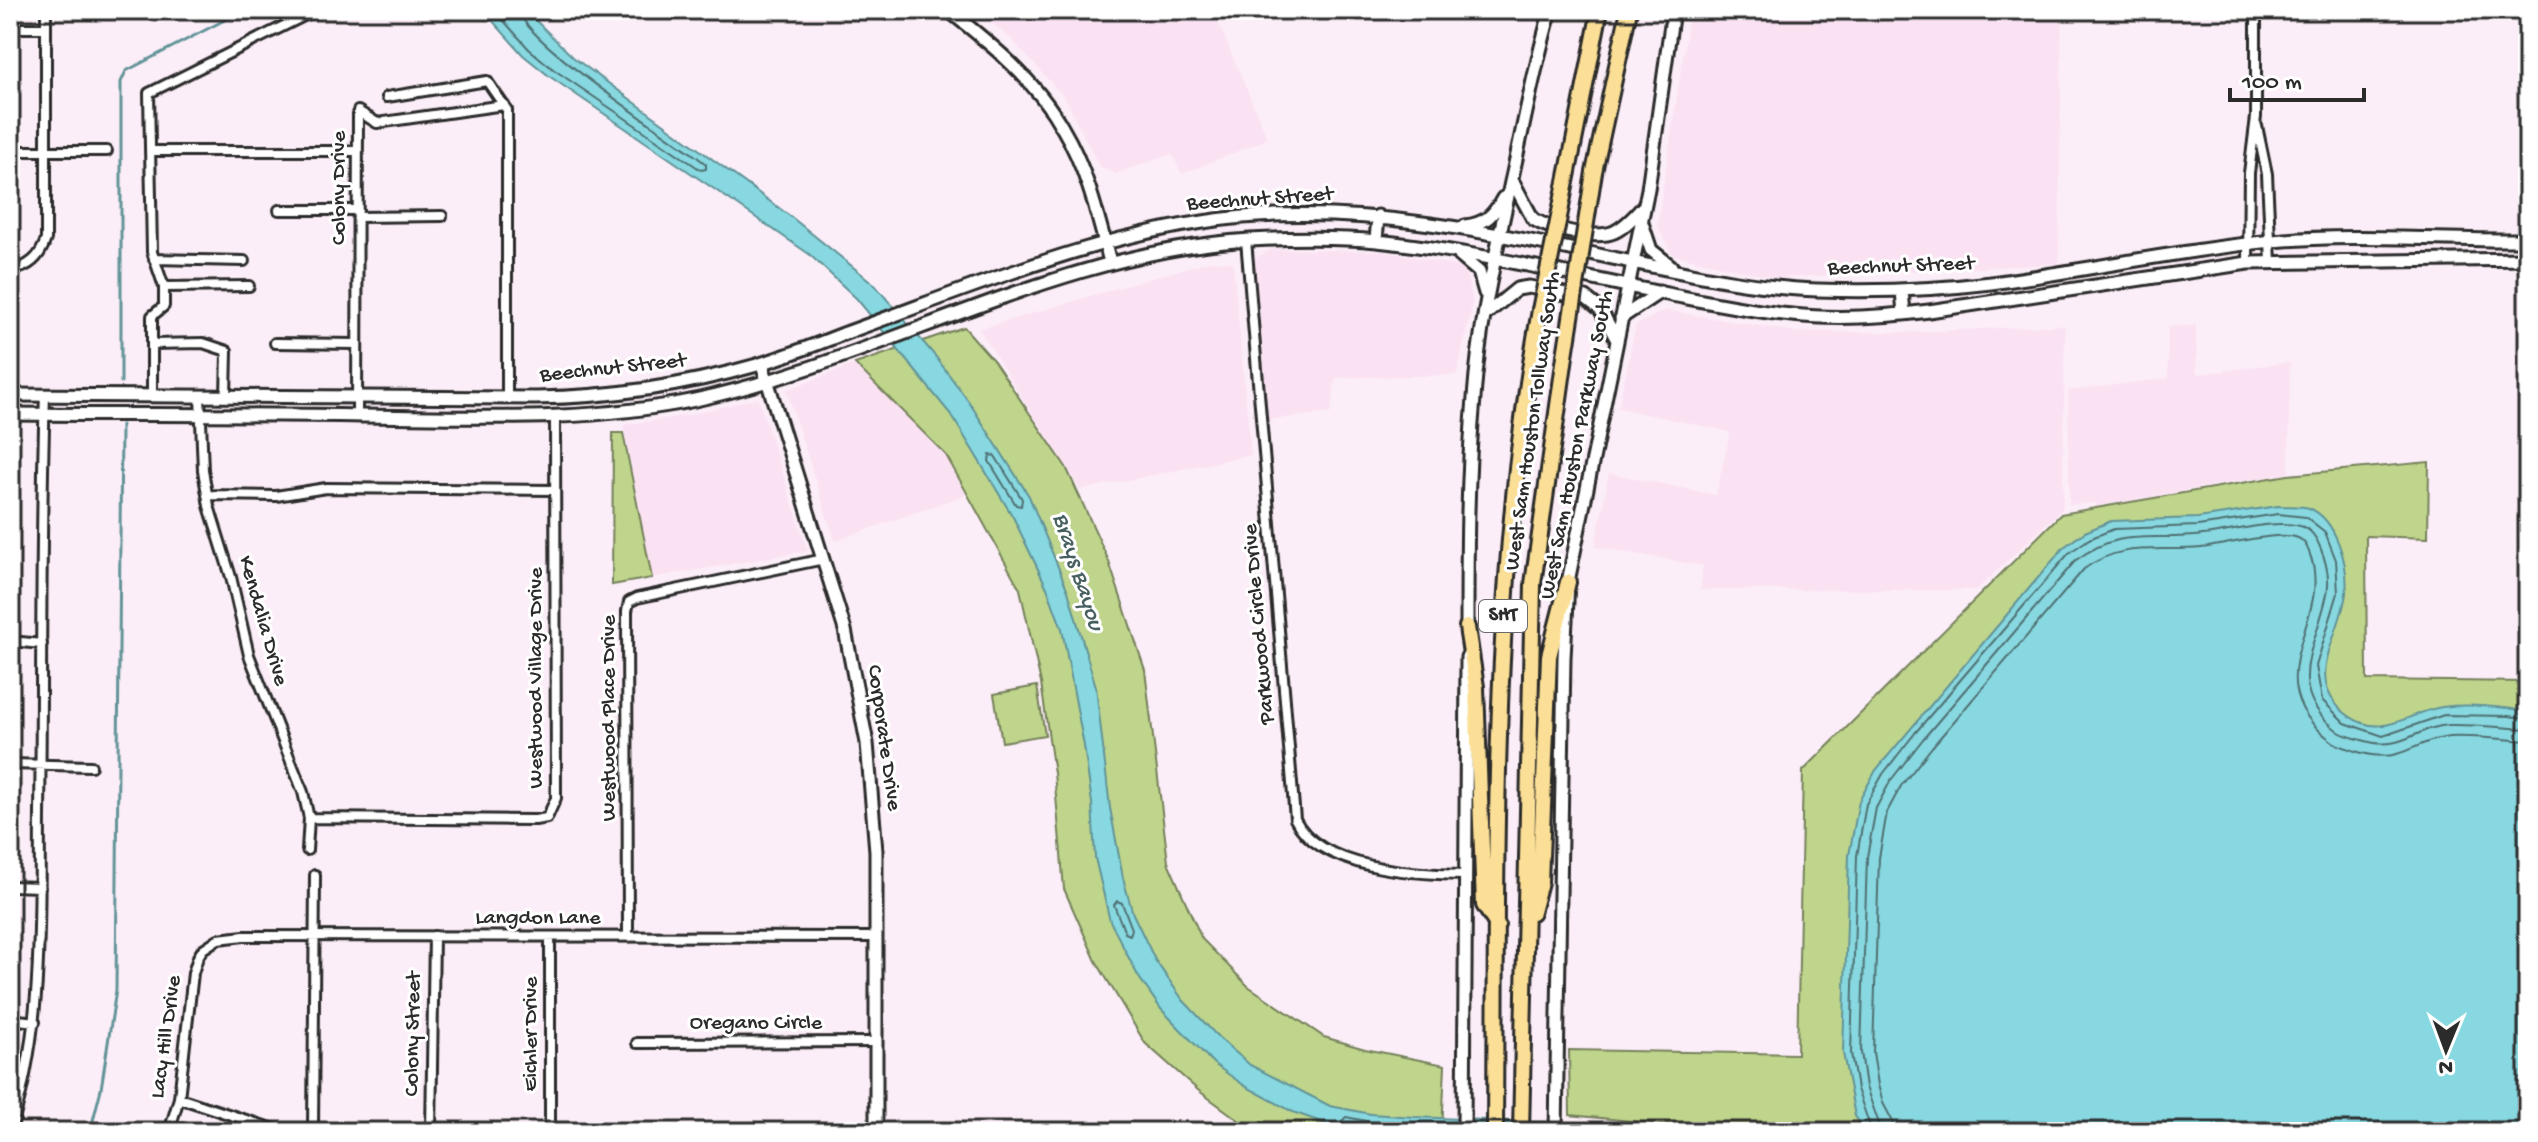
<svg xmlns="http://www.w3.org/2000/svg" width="2538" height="1142" viewBox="0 0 2538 1142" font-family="'Gochi Hand',sans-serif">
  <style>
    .built { fill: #fae2f3 }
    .green { fill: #bfd58b; stroke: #75805b; stroke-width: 2 }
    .water { fill: #87d8e0; stroke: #629398; stroke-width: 2 }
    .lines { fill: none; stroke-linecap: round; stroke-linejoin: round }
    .shore { stroke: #507073; stroke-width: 2 }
    .stream { stroke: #629398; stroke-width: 3 }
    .street-casing { stroke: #2b2b2b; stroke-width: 14 }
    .secondary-casing { stroke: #2b2b2b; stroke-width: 17 }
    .highway-casing { stroke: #2b2b2b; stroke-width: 20 }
    .street { stroke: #fff; stroke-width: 8 }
    .secondary { stroke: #fff; stroke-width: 11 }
    .highway { stroke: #fbdf96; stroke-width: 14 }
    .highway-bridge-casing { stroke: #2b2b2b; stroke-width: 20; stroke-linecap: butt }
    .highway-bridge { stroke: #fbdf96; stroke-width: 14 }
    .labels { text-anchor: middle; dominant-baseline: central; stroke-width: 6; stroke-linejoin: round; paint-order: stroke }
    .shield { fill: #fff; stroke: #6b6b6b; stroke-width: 2 }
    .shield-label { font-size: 20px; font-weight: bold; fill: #2b2b2b }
    .street-label { font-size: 22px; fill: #2b2b2b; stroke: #fff }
    .water-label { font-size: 24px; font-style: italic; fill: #475f61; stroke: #fff }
  </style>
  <rect width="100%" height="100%" fill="#fceef8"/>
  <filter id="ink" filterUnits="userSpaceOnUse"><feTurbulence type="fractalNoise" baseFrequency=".0125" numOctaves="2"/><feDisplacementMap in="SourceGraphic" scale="16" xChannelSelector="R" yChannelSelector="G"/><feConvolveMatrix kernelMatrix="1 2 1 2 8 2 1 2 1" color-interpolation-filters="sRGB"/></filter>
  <g filter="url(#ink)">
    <!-- built -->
    <path class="built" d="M975,10H1213L1268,139L1182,174L1172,154L1116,174L1099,166L1065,98L1011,39Z
      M1690,10H2062L2059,264L1776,278L1673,255L1657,226Z
      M1271,249L1386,251L1464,268L1473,301L1457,375L1336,378L1331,413L1267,420L1255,258Z
      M1209,261L1233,262L1251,455L1080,490L979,329Z
      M1665,310L1797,332H1914L2065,325L2063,508L1977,590H1700L1703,566L1595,547L1609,473L1716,495L1730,432L1618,408L1636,325Z
      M2196,325L2197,374L2290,362L2289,473L2096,506L2095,503L2069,505L2068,391L2168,378V327Z
      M855,364L946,455L966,495L835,541L786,390Z
      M758,398L808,551L652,578L638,506L635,504L623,425L683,416Z"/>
    <!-- green -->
    <path class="green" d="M964,327L994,361L1066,467L1108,559L1145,670L1168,862L1202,939L1248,986L1324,1037L1365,1049L1445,1065L1442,1132H1255L1199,1091L1145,1043L1096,961L1064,889L1054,773L1041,683L1020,589L946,455L855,364Z
      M613,433H623L652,578L612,585Z
      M2429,462L2428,538L2366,536L2367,680L2528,682V1132H1705L1682,1126L1570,1115L1569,1050L1797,1054L1803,771L2061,514L2288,475Z
      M1037,686L1045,735L1002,742L994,694Z"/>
    <!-- water -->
    <path class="water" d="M483,10H525L574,58L790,216L874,284L936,357L969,402L1029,496L1068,591L1096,687L1110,808L1123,878L1133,914L1155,960L1183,1000L1218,1037L1250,1065L1330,1106L1371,1114L1415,1117L1651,1127L1686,1132H1349L1293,1112L1245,1086L1214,1064L1161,1009L1138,976L1110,921L1095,858L1092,803L1084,746L1062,629L1047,588L1013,517L952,416L857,299L809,254L549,76L523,55Z
      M2278,506C2287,507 2300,505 2309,508C2337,519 2349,567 2346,593C2341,637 2300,681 2349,716C2383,740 2409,712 2442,707C2466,704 2504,706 2528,712V1132H1866L1855,1116L1843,1053L1849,855L1859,801L1876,770L2064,547L2085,532L2111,521L2198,518Z"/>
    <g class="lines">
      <!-- shore -->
      <path class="shore" d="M494,10L529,49L553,69L701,170L706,169V164L693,154C663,132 523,40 519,10
        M990,455L995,456L1022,499L1021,506L1016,505L989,461Z
        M1117,901L1122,903L1132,929L1130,935L1125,933L1114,905Z
        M1345,1132L1342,1121L1346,1117L1371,1122L1457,1127
        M1872,1132L1857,1089L1851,1053L1857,856L1866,804L1883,774L1915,733L2069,553L2089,539L2114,529L2198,526L2278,514L2306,517L2325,532L2336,560L2338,593L2316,666L2322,700L2345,723L2383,736L2444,715L2509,716L2528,719
        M1882,1132L1866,1087L1861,1052L1867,857L1876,808L1891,780L1923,739L2076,560C2122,526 2152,542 2203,535C2231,532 2273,519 2300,526C2310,528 2317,538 2320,547C2326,561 2330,579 2327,594C2316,648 2282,689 2339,732C2346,736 2355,738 2362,740C2402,753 2415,727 2449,725C2476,724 2502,728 2528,729
        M1894,1132L1892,1120L1883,1103L1878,1085L1873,1052L1879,858L1887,812L1901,786L1932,747L2084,569C2122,541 2156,552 2201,548C2223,546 2279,530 2298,538C2303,540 2307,546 2309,552C2337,620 2247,678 2333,742C2339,746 2348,748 2355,751C2403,766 2408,742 2449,737C2475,735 2502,740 2528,741"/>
      <!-- stream -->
      <path class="stream" d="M121,382V82L126,71L244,10
        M90,1132L101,1089L116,990L121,425"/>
      <!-- street casing -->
      <g class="street-casing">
        <path id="street" d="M10,28H46
          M387,97L487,81L507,110V398
          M2257,126L2267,174L2271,262
          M10,151H107
          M151,151H358
          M279,210H358
          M358,217L442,216
          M1246,240L1295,819C1320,870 1416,874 1465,875
          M154,259L244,261
          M2248,263L2249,173L2256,117V10
          M10,271C29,267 40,258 46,239V10
          M164,287L249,286
          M275,343L357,344
          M152,344L203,343L227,351L226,397
          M152,396V316L164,306V287L152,252L149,93L316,10
          M200,396L203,470L209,506L231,577L249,655L303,792L309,818L307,850
          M357,416L358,111L377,123L504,105
          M207,495L276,496L326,488L555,490
          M10,641L42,644
          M10,764L91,766
          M309,818L535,820L547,818L556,798L555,418
          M10,886L40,887
          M550,937V1132
          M628,937L627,611L629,602L637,598L824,559
          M10,1019L35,1022
          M637,1043L876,1042
          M179,1098L283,1132
          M10,1132C44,1030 39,920 40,814C42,674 40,535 45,395
          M169,1132L179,1098L193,973L198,957L203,949L218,939L244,936L876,937
          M313,1132L315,875
          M431,1132L434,936"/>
      </g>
      <!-- secondary casing -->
      <g class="secondary-casing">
        <path id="secondary" d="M948,10C991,44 1036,80 1063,129C1087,169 1098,217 1110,262
          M1512,180L1533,219C1549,229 1596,240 1614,232C1625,227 1635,216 1643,207
          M1642,223L1651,250L1671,266
          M1465,226C1485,224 1494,215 1503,198
          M1376,241L1378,216
          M1460,256L1479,272L1485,293
          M1902,290L1904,314
          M1485,315L1517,289L1529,287L1586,298L1600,309L1617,340
          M1621,318L1660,292
          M762,364L845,630L867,743L876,851V1132
          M10,395L536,398C611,397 684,386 757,365C786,356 815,345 843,334C974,287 1103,230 1243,217C1374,206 1499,234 1627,261C1690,274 1753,288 1818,290C1876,292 1933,290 1991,283C2085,271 2178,250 2273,241C2357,233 2444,241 2528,240
          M10,414C128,415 245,414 363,416C475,417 586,423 695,400C884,359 1054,252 1250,240C1292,238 1335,237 1377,241C1474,251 1571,275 1667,294C1708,302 1750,311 1792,315C1838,320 1884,317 1929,311L2248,263L2528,259
          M1467,635C1467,556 1467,477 1474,398C1479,325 1496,253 1511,182C1524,124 1534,67 1551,10
          M1464,1132L1467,657
          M1556,1132L1564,658L1568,582L1648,189L1673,10"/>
      </g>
      <!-- highway casing -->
      <g class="highway-casing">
        <path id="highway" d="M1594,172L1629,10
          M1561,207L1600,10
          M1467,627L1476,687L1484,905L1497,925
          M1532,912L1540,882L1549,656L1568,582
          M1495,1132C1497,855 1490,583 1540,310
          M1521,1132L1533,584L1565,356"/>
      </g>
      <!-- street -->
      <use href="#street" class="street"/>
      <!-- secondary -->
      <use href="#secondary" class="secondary"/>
      <!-- highway -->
      <use href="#highway" class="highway"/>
      <!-- highway-bridge casing -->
      <g class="highway-bridge-casing">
        <path id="highway-bridge" d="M1540,310L1561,207
          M1565,356L1594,172"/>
      </g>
      <!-- highway-bridge -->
      <use href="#highway-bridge" class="highway-bridge"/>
    </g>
  </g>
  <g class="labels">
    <!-- shield labels -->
    <rect class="shield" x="1479" y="600" width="48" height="32" rx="6"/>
    <g class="shield-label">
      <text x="1503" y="616">SHT</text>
    </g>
    <!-- street labels -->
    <g class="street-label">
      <text transform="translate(340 188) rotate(-90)">Colony Drive</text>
      <text transform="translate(1260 200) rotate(-4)">Beechnut Street</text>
      <text transform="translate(1901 267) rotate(-2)">Beechnut Street</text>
      <text transform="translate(613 369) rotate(-6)">Beechnut Street</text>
      <text transform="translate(1534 421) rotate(-82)">West Sam Houston Tollway South</text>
      <text transform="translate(1578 445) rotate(-79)">West Sam Houston Parkway South</text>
      <text transform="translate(262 621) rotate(74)">Kendalia Drive</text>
      <text transform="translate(1260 624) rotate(-95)">Parkwood Circle Drive</text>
      <text transform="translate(537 678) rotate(-90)">Westwood Village Drive</text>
      <text transform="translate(610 718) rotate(-90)">Westwood Place Drive</text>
      <text transform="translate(883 738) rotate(82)">Corporate Drive</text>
      <text x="538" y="919">Langdon Lane</text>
      <text x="756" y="1024">Oregano Circle</text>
      <text transform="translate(414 1034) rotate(-89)">Colony Street</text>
      <text transform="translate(532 1034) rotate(-90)">Eichler Drive</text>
      <text transform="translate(167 1037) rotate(-82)">Lacy Hill Drive</text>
    </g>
    <!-- water labels -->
    <g class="water-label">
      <text transform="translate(1077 572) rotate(72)">Brays Bayou</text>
    </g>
  </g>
  <!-- margin -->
  <rect width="2538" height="1142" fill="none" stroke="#fff" stroke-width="40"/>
  <rect x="20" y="20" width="2498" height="1102" fill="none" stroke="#2b2b2b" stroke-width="3" filter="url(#ink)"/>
  <!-- north arrow -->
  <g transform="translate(2446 1050) rotate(181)" stroke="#ffffff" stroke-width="6" paint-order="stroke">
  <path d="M0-6L14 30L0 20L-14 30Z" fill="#2b2b2b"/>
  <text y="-12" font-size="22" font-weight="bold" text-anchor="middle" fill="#2b2b2b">N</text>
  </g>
  <!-- scale -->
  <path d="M2230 88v12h134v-12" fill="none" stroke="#2b2b2b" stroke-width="4"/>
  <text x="2242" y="88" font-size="24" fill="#2b2b2b" stroke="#ffffff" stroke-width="6" paint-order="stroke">100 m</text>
</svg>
